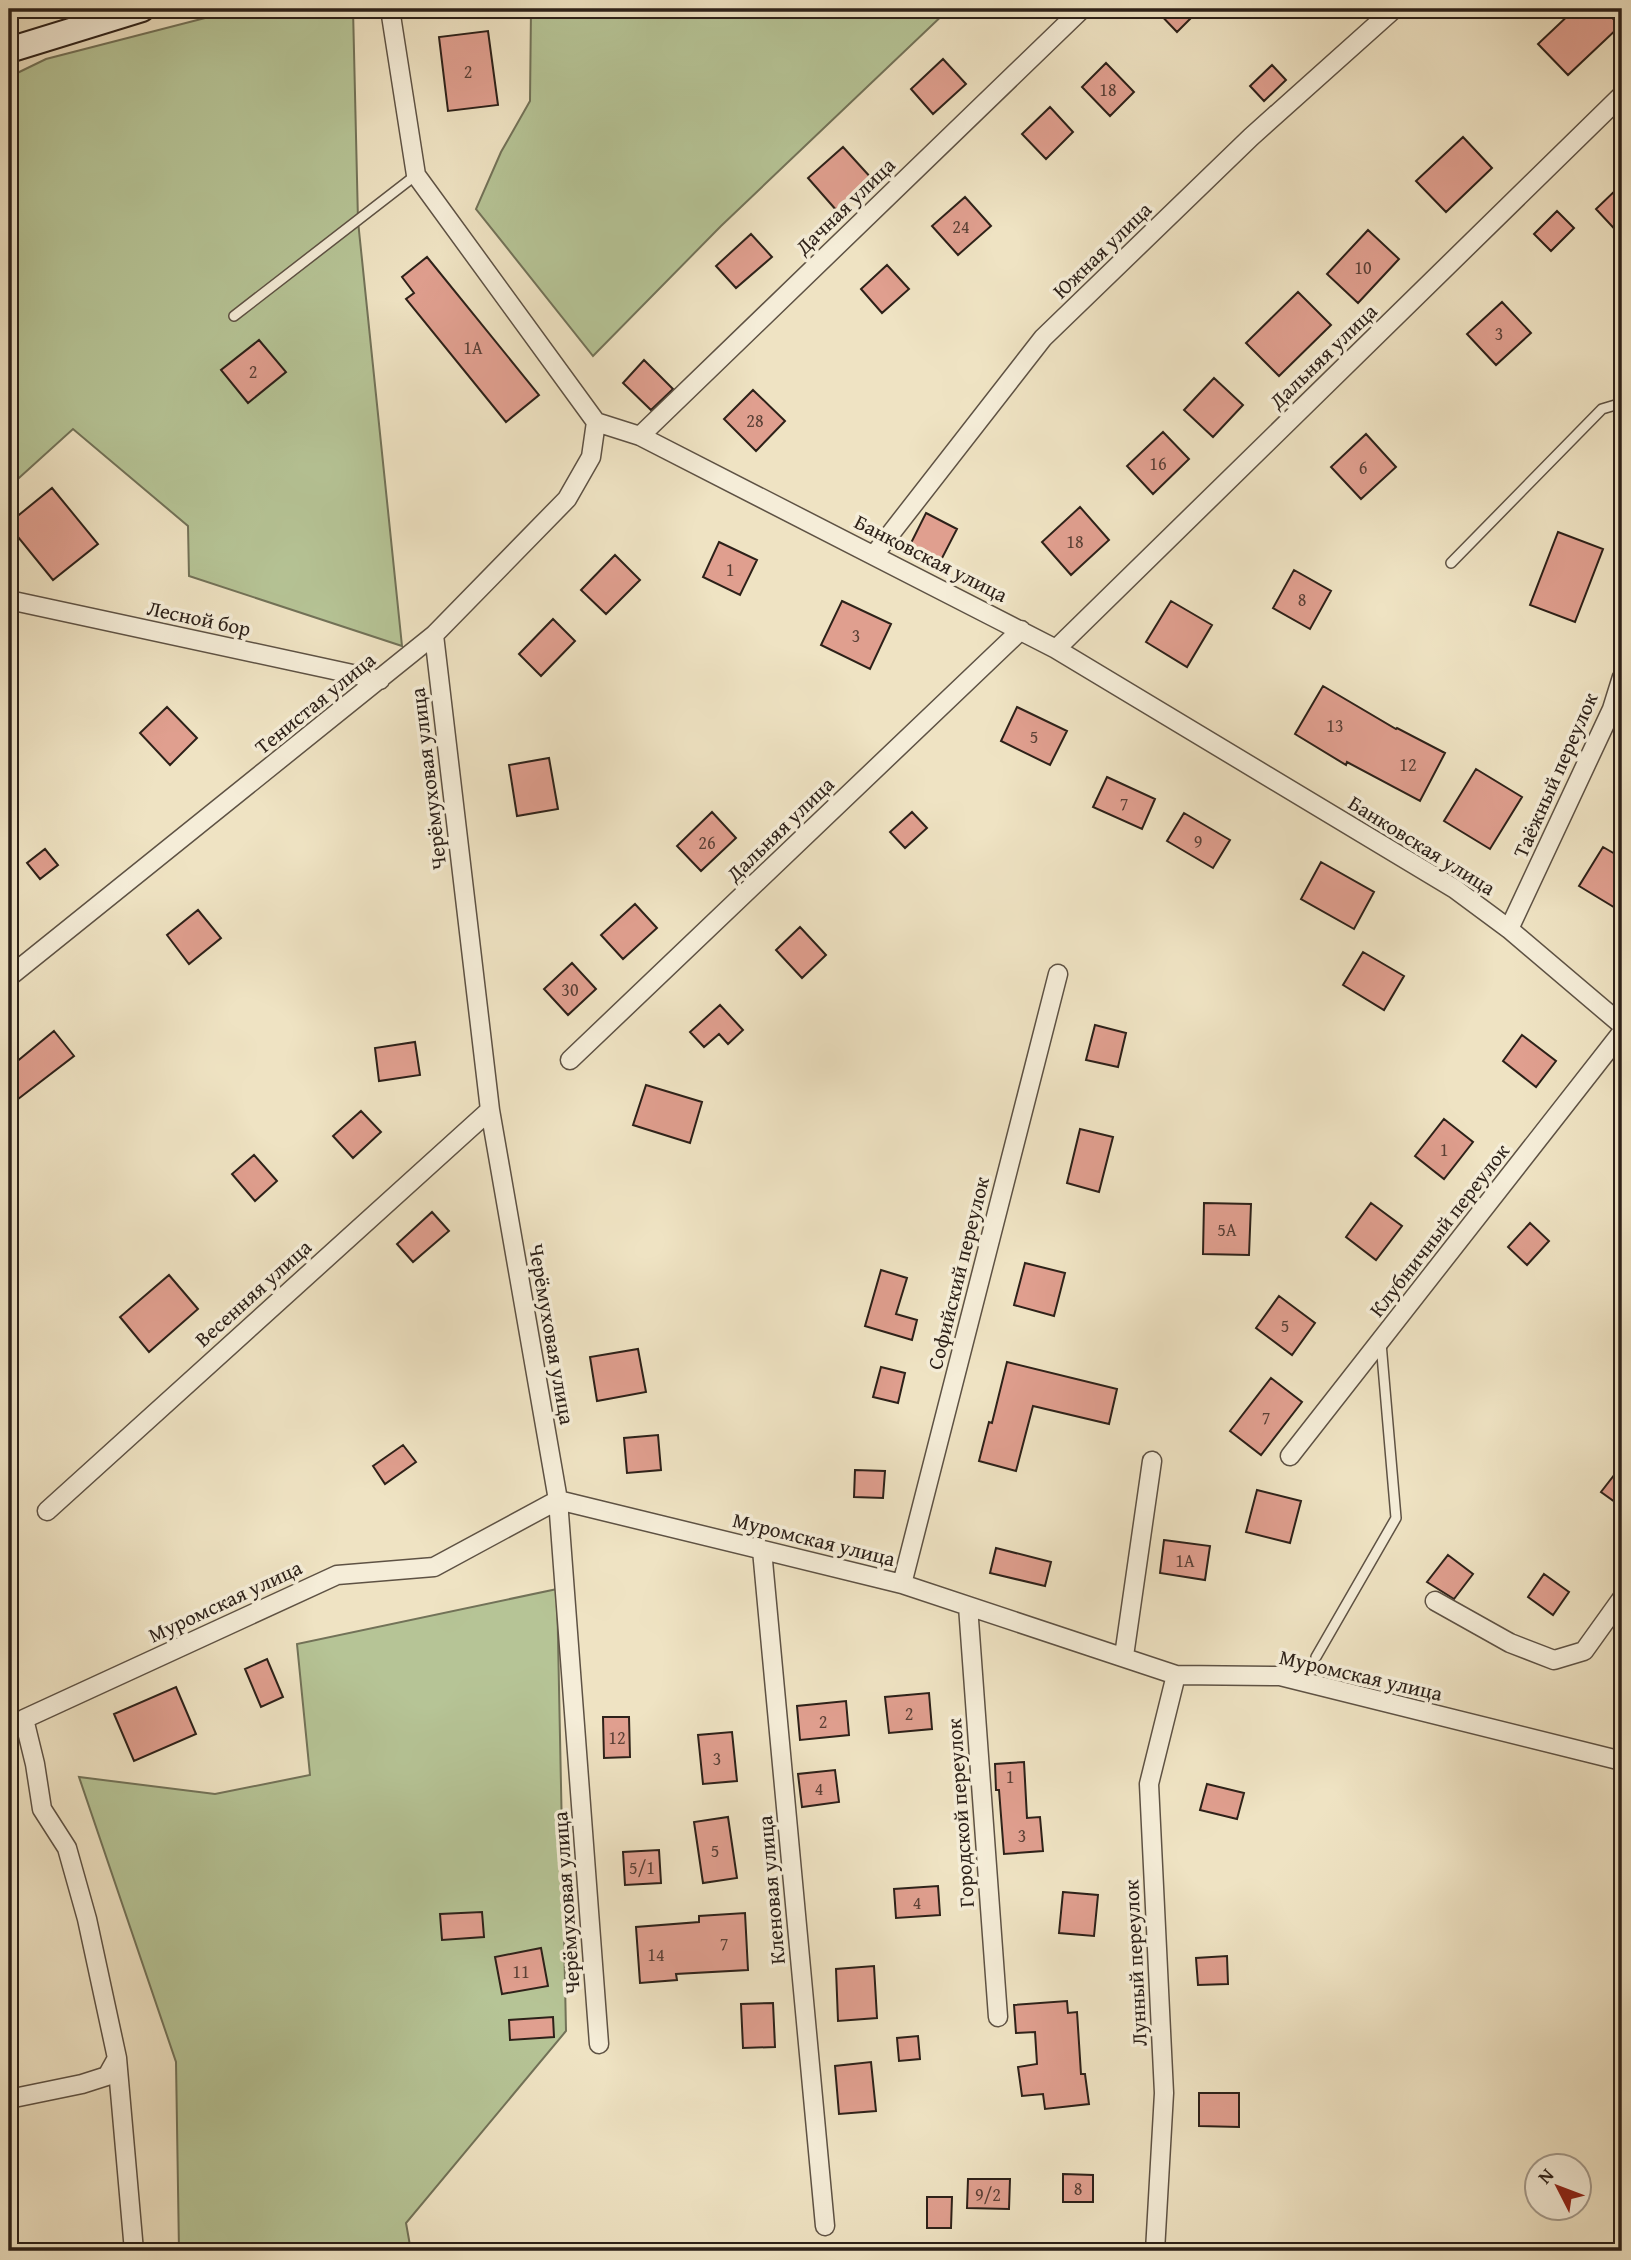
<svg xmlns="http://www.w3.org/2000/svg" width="1631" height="2260" viewBox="0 0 1631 2260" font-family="'Gentium Book Plus',serif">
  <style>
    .green { fill: #b6c496; stroke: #727258; stroke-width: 2 }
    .building { fill: #e09f8f; stroke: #2d2119; stroke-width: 2 }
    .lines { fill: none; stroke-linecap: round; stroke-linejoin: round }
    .lane-casing { stroke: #5e5244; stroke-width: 12 }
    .street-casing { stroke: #5e5244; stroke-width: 21 }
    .secondary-casing { stroke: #2d2119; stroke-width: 28 }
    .lane { stroke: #f5edd8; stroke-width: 9 }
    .street { stroke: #f5edd8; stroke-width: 18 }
    .secondary { stroke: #f5edd8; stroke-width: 24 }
    .labels { text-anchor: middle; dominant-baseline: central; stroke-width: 7; stroke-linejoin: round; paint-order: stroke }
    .number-label { font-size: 18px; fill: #5a4036 }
    .street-label { font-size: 21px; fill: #2d2119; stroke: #f5edd8 }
  </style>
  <rect width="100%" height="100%" fill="#efe3c3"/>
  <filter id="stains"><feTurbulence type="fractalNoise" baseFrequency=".00286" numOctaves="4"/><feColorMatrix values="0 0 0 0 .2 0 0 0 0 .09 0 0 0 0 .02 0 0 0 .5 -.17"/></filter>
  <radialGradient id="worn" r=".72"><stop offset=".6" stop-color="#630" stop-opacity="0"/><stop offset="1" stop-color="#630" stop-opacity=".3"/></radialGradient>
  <!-- green -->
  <path class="green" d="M240,9H353L358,221L402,646L189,576L188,526L73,429L9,487V77L46,59Z
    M531,9H949L721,226L593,356L476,209L501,152L530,101Z
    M557,1589L566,2031L406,2223L411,2251H179L176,2062L79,1777L215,1794L310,1775L297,1644Z"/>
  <!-- building -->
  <path class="building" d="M1155,9H1200L1177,32Z
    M1575,9H1604L1620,26L1568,75L1538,44Z
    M488,31L498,105L448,111L439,37Z
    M943,59L966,84L933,114L911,89Z
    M1106,63L1134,92L1110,116L1082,87Z
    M1272,65L1286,80L1264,101L1250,86Z
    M1050,107L1073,132L1046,159L1022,134Z
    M1463,137L1492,168L1446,212L1416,181Z
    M843,147L873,180L837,211L808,178Z
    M1622,184V237L1596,209Z
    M965,197L991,226L958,255L932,226Z
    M1557,211L1574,228L1551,251L1534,234Z
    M1368,230L1399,259L1358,303L1327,274Z
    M751,234L772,257L736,288L716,266Z
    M427,257L539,395L506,422L406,299L414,293L402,277Z
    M887,265L909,289L882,313L861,289Z
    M1298,292L1331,325L1279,376L1246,343Z
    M1502,302L1531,333L1496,365L1467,334Z
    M259,340L286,372L248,403L221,370Z
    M644,360L673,389L651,410L623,383Z
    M1214,378L1243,405L1213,437L1184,410Z
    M753,390L785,421L756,451L724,419Z
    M1163,432L1189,459L1153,494L1127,466Z
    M1366,434L1396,467L1361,499L1331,467Z
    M52,488L98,544L53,580L9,526V523Z
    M1080,507L1109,540L1071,575L1042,542Z
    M926,513L957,529L939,564L908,549Z
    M1558,532L1603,549L1575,622L1530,605Z
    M719,542L757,560L740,595L703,577Z
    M615,555L640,580L606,614L581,590Z
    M1294,570L1331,591L1310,629L1273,608Z
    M842,601L891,624L870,669L821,645Z
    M1171,601L1212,625L1187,667L1146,642Z
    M553,619L575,641L541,676L519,654Z
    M1323,686L1396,729L1397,728L1445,753L1420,801L1347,762L1346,765L1295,734Z
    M167,707L197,738L170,765L140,733Z
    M1017,707L1067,731L1050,765L1001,741Z
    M549,758L558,809L517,816L509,765Z
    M1476,769L1522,797L1490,849L1444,821Z
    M1107,777L1155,799L1142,829L1093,807Z
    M712,812L736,838L701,871L677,846Z
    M912,812L927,828L905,848L890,832Z
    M1184,813L1230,840L1213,868L1167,841Z
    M1603,847L1622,858V912L1579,886Z
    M45,849L58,865L40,879L27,863Z
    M1321,862L1374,892L1354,929L1301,899Z
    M635,904L657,928L623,959L601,935Z
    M198,910L221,938L189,964L167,935Z
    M800,927L826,955L802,978L776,950Z
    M1363,952L1404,976L1384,1010L1343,985Z
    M572,963L596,989L568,1015L544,989Z
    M720,1005L743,1030L728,1044L719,1034L704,1047L690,1032Z
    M1095,1025L1126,1033L1118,1067L1086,1060Z
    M54,1031L74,1056L9,1106V1068Z
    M1522,1035L1556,1061L1536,1087L1503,1061Z
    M415,1042L420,1075L379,1081L375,1048Z
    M646,1085L702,1102L690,1143L633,1125Z
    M361,1111L381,1132L353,1158L333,1136Z
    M1444,1119L1473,1142L1444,1179L1415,1156Z
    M1080,1129L1113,1137L1099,1192L1067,1183Z
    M254,1155L277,1181L255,1201L232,1174Z
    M1204,1203L1251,1204L1249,1255L1203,1254Z
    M1371,1203L1402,1226L1376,1260L1346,1237Z
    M432,1212L449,1231L413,1262L397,1244Z
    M1530,1223L1549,1241L1527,1265L1508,1247Z
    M1025,1263L1065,1273L1054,1316L1014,1305Z
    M881,1270L907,1278L896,1314L917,1320L912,1340L865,1326Z
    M169,1275L198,1309L149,1352L120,1317Z
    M1279,1296L1315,1323L1292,1355L1256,1328Z
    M638,1349L646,1392L597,1401L590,1357Z
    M1007,1362L1117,1389L1109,1424L1033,1406L1016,1471L979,1461L989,1422L992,1423Z
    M881,1367L905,1373L898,1403L873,1397Z
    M1271,1378L1302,1402L1261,1455L1230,1431Z
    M658,1435L661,1470L627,1473L624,1438Z
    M403,1445L416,1462L385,1484L373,1466Z
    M1622,1465V1507L1601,1492Z
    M855,1470L885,1471L883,1498L854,1497Z
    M1257,1490L1301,1501L1290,1543L1246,1532Z
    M1164,1540L1210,1546L1205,1580L1160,1573Z
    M996,1548L1051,1562L1045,1586L990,1573Z
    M1448,1555L1473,1574L1454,1599L1427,1582Z
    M1544,1574L1569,1592L1553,1615L1528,1597Z
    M267,1659L283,1697L261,1707L245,1669Z
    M176,1687L196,1734L134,1761L114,1714Z
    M929,1693L932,1729L889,1733L885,1697Z
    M846,1701L849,1735L800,1740L797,1706Z
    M603,1717H629L630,1757L604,1758Z
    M732,1732L737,1781L703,1784L698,1735Z
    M1024,1762L1027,1818L1040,1817L1043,1851L1004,1854L999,1790H996L995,1764Z
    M835,1770L839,1802L802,1807L798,1774Z
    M1207,1784L1244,1793L1237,1819L1200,1810Z
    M728,1817L737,1878L703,1883L694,1822Z
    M659,1850L661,1883L625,1885L623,1852Z
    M938,1886L940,1915L896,1918L894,1889Z
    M1063,1892L1098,1895L1094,1936L1059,1933Z
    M482,1912L484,1937L442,1940L440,1914Z
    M745,1913L748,1970L676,1974L677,1980L640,1983L636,1927L699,1922V1916Z
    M541,1948L548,1986L502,1994L495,1957Z
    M1227,1956L1228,1984L1198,1985L1196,1958Z
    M874,1966L877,2018L838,2021L836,1969Z
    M1067,2001L1068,2013L1077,2012L1081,2074H1085L1089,2104L1045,2109L1043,2094L1022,2096L1018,2067L1037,2064L1035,2032L1016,2033L1014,2005Z
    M773,2003L775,2047L743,2048L741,2004Z
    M553,2017L554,2037L510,2040L509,2020Z
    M918,2036L920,2059L899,2061L897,2038Z
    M871,2062L876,2111L839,2114L835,2066Z
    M1199,2093H1239V2127L1199,2126Z
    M1063,2174L1093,2175V2202H1063Z
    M968,2179H1010L1009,2209L967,2208Z
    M927,2197H952L951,2228H927Z"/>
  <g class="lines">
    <!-- lane casing -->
    <g class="lane-casing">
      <path id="lane" d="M234,316L416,175
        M1451,563L1602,409L1622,403
        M1316,1657L1396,1518L1381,1343"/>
    </g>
    <!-- street casing -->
    <g class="street-casing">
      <path id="street" d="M390,9L416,175L596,422L640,436L1056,649L1455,889L1509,929L1622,1025
        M640,436L1082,9
        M874,555L1043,338L1251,137L1394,9
        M9,600L380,680
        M434,635L490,1110L558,1500L599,2044
        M1056,649L1622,95
        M1509,929L1612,709L1622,677
        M9,977L434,635L567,499L591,457L596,422
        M570,1060L1021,630
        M1290,1456L1622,1032
        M47,1511L490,1110
        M762,1550L825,2226
        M902,1584L1058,974
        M1435,1601L1510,1643L1554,1660L1584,1651L1622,1598
        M968,1606L998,2017
        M1124,1656L1152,1461
        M24,1719L337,1575L434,1567L558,1500L902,1584L1176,1675L1280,1676L1622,1761
        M117,2058L134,2251
        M9,2099L82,2084L107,2076L117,2058L87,1919L67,1848L42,1809L35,1764L24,1719
        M1155,2251L1164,2093L1149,1784L1176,1675"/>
    </g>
    <!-- secondary casing -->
    <g class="secondary-casing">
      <path id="secondary" d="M9,50L142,9"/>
    </g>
    <!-- lane -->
    <use href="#lane" class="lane"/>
    <!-- street -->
    <use href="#street" class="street"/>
    <!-- secondary -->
    <use href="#secondary" class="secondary"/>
  </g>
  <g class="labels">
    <!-- number labels -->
    <g class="number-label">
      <text x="468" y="71">2</text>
      <text x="1108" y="89">18</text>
      <text x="961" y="226">24</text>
      <text x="1363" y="267">10</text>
      <text x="1499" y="333">3</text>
      <text x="473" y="347">1А</text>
      <text x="253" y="371">2</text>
      <text x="755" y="420">28</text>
      <text x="1158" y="463">16</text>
      <text x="1363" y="467">6</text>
      <text x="1075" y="541">18</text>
      <text x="730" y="569">1</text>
      <text x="1302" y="599">8</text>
      <text x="856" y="635">3</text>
      <text x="1335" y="725">13</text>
      <text x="1034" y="736">5</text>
      <text x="1408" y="764">12</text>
      <text x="1124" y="803">7</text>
      <text x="1198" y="841">9</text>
      <text x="707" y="842">26</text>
      <text x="570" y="989">30</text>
      <text x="1444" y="1149">1</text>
      <text x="1227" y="1229">5А</text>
      <text x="1285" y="1325">5</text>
      <text x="1266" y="1417">7</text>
      <text x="1185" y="1560">1А</text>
      <text x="909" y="1713">2</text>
      <text x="823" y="1721">2</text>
      <text x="617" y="1737">12</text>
      <text x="717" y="1758">3</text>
      <text x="1010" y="1776">1</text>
      <text x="819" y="1788">4</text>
      <text x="1022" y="1835">3</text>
      <text x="715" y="1850">5</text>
      <text x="642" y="1867">5/1</text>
      <text x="917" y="1902">4</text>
      <text x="724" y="1943">7</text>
      <text x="656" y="1954">14</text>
      <text x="521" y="1971">11</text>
      <text x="1078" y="2188">8</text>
      <text x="988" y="2194">9/2</text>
    </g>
    <!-- street labels -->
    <g class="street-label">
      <text transform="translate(845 206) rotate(-44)">Дачная улица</text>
      <text transform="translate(1102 250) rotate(-44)">Южная улица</text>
      <text transform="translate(1323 356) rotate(-44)">Дальняя улица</text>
      <text transform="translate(931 558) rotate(27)">Банковская улица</text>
      <text transform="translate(199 618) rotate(12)">Лесной бор</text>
      <text transform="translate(315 703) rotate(-39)">Тенистая улица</text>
      <text transform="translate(1555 775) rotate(-66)">Таёжный переулок</text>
      <text transform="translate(428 779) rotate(-97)">Черёмуховая улица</text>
      <text transform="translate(780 829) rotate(-44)">Дальняя улица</text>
      <text transform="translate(1422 845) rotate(32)">Банковская улица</text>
      <text transform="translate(1439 1230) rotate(-52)">Клубничный переулок</text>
      <text transform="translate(958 1273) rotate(-76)">Софийский переулок</text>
      <text transform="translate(253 1293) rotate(-42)">Весенняя улица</text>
      <text transform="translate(552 1334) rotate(80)">Черёмуховая улица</text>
      <text transform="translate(814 1539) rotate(14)">Муромская улица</text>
      <text transform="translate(225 1601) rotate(-25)">Муромская улица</text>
      <text transform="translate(1361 1675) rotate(13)">Муромская улица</text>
      <text transform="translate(960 1813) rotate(-94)">Городской переулок</text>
      <text transform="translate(771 1890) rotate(-95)">Кленовая улица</text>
      <text transform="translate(566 1903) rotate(-94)">Черёмуховая улица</text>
      <text transform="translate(1135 1963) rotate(-93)">Лунный переулок</text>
    </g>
  </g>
  <!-- margin -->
  <rect width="1631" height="2260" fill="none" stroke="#efe3c3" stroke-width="35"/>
  <rect x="10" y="10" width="1610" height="2239" fill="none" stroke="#2d2119" stroke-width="3.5"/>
  <rect x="18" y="18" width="1596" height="2225" fill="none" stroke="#2d2119" stroke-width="2"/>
  <!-- north arrow -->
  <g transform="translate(1558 2187) rotate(312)"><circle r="33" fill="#f5edd8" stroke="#a59b8c" stroke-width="2"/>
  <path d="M0-5L12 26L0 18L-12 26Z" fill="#8f2418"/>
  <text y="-10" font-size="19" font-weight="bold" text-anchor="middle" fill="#2d2119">N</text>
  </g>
  <rect width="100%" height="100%" filter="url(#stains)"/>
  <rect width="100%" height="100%" fill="url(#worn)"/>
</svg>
